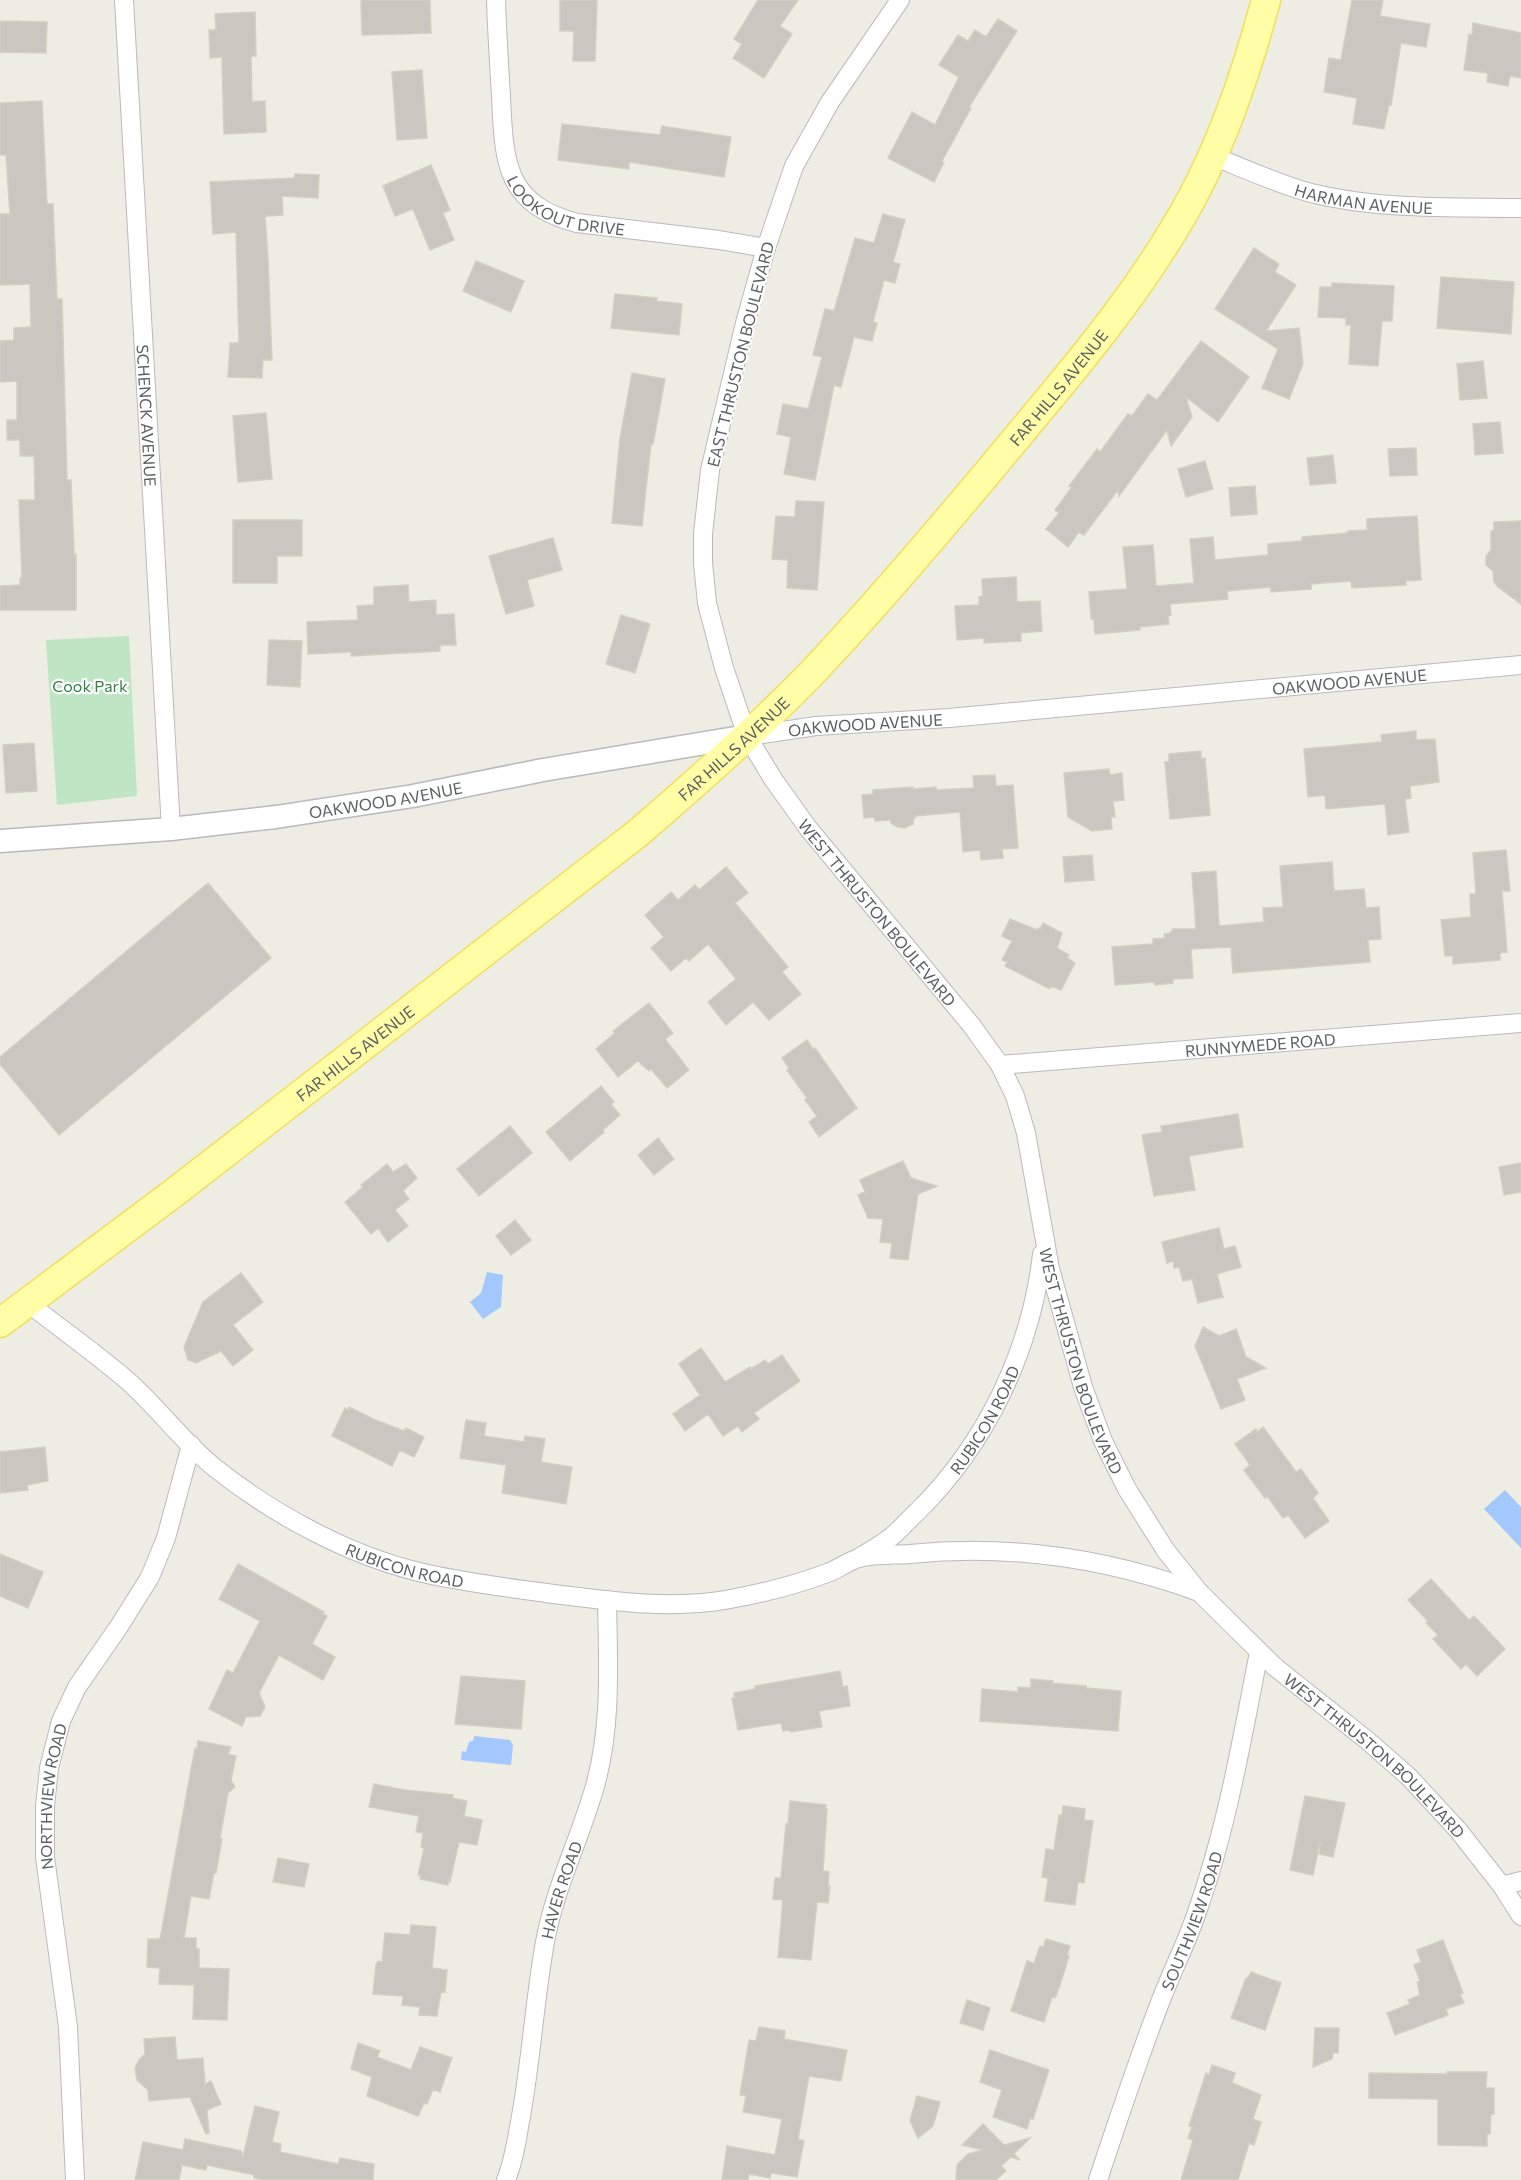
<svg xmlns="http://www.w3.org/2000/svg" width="1521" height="2180" viewBox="0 0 1521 2180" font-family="Commissioner,sans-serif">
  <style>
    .green { fill: #bfe5c5 }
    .water { fill: #a2c8fe }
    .building { fill: #c9c7c0; stroke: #d2d0c1; stroke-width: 1.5 }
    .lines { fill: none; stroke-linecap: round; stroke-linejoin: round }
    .minor-casing { stroke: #b8babf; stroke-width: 20 }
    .tertiary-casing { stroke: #b8babf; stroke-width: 25 }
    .primary-casing { stroke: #f1de59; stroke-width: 31 }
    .minor { stroke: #fff; stroke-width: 18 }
    .tertiary { stroke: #fff; stroke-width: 22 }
    .primary { stroke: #fffea7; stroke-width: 28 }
    .labels { text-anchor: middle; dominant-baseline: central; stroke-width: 4.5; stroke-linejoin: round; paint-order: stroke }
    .street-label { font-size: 16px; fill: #5b5e64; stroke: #fff }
    .park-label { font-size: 16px; fill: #348244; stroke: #fff }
  </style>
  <rect width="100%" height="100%" fill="#eeede3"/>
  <!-- green -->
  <path class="green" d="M129,636L137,796L57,805L46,640Z"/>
  <!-- water -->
  <path class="water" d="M487,1272L503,1275L501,1307L483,1319L470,1302L481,1293Z
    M1505,1490L1521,1507V1548L1484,1509Z
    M474,1736L510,1740L513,1745L511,1765L461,1760L462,1751L466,1752L469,1742L473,1741Z"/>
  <!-- building -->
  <path class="building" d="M361,0H430L431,33L362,35Z
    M560,0H597L595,61H573L574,31H560Z
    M758,0H798L780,26L792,34L764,78L733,58L742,44L734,39Z
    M1352,0H1383L1380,16L1430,24L1426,47L1401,43L1391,105L1389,104L1384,129L1353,124L1357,98L1324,92L1329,58L1341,60Z
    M255,12L256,56H251L252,102L265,101L266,132L224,134L222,57L210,58L209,30H216L215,14Z
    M998,19L1017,31L969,107L971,108L942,161L944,162L934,182L888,158L912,112L935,125L959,77L939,65L958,35L968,41L975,30L986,37Z
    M0,21L47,22L46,53L0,52Z
    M1473,23L1521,33V78L1510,76L1508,86L1487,82L1488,73L1464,70L1469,34L1472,35Z
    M422,70L427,138L397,140L392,72Z
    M42,101L47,204H53L57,299H62L67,480H71L74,554H76V610H0V586L20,585V578H22L19,500H35L34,456H20V440H7V420H17V381L0,382V341L14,340V328L31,327L30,284L0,285V214H10L6,155H0V103Z
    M562,124L660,135L662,126L731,137L724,177L629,162V169L558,160Z
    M431,165L450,210L443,213L454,240L430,250L413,209L395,216L383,186Z
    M295,174L319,175L318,198L282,196L283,215L265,216L268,259L272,360H263L262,378L228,377L230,343H239L236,232L213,234L210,182L294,178Z
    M883,214L905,220L893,262L900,264L895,283L884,280L873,322L877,323L872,341L854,337L841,387L834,385L815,480L784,474L791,437L777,434L783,404L808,409L822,357L813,355L825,309L834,311L855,238L874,243Z
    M1254,248L1279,264L1275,272L1296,285L1266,331L1299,328L1303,364L1289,399L1262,388L1278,349L1215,309Z
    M476,261L524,281L511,312L463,291Z
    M1441,277L1514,282L1511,334L1437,328Z
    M1332,283L1394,286L1392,321H1382L1378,366L1349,364L1351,325H1346V318L1318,317L1320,287H1332Z
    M615,294L657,298L656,301L682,304L679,335L611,328Z
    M1201,341L1249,377L1218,422L1186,397L1192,417L1171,446L1167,430L1119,496L1118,490L1084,535L1079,532L1068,547L1046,529L1059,513L1055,510L1072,487L1069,486L1097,449L1100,452L1128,414L1132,416L1148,394L1157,400Z
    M1483,361L1487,398L1460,400L1457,364Z
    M632,373L665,379L653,444H651L642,526L612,523L620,438Z
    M266,413L272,479L238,482L233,416Z
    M1500,422L1503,453L1475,455L1473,424Z
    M1416,448L1417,475L1390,476L1388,449Z
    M1333,455L1336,483L1310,485L1307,458Z
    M1205,461L1213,489L1186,497L1178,469Z
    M1255,486L1257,514L1231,516L1229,488Z
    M796,501L824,502L817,590L787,588L788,560L772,559L776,516L795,517Z
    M1417,516L1421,580L1406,581V585L1352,588L1351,581L1311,584V589L1271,592V587L1227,591L1228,599L1170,604L1171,615L1168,616L1169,624L1140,627V630L1095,634L1094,619H1091L1089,592L1127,589L1123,547L1153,545L1156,586L1194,583L1190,539L1213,537L1215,560L1268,555V544L1302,541V537L1348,533V531L1367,530V519Z
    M233,520H302V556H277V583H233Z
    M1521,521V604L1498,587L1494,582L1493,571L1486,565V556L1491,550V531L1494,530V522Z
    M553,538L562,570L527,580L534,606L506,614L489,556Z
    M1016,577L1017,602L1040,601L1042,631L1021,633V641L984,643V638L957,640L955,606L979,605V597L983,596L982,579Z
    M408,585L409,602L436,600V615L454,614L456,645H440V651L351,656V652L308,654L307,622L358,620L357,606L374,605V587Z
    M621,615L650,624L635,673L606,664Z
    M269,640L302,641L300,687L267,685Z
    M1416,731V740L1435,739L1439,782L1410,786L1411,798L1405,799L1409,832L1388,835L1385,804L1326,809L1325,795L1308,797L1304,749L1382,742L1381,735Z
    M34,743L37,791L6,793L3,745Z
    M1201,751V759L1205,758L1210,815L1170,819L1165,762H1169V754Z
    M1109,769L1110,775L1122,773L1124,800L1113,801L1115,817H1111L1112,829L1092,831L1068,817L1064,773Z
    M995,775L996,786L1013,785L1018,848L1002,849L1003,858L981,860L980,850L963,852L960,812L915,816V818L913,819V824L905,828L898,827L891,823V820L875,821L874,817L864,818L862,795L873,794V790L913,787V789L936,787V790L974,788L973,776Z
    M1506,850L1510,891H1502L1507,952L1500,953V960L1453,964V956H1445L1441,920L1471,917L1470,894H1476L1473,853Z
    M1092,855L1094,880L1065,882L1063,857Z
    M1332,862L1334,891L1364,889L1366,908L1379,907L1381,939L1368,940L1370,962L1233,973L1231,947L1191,949L1193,978L1173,979V983L1155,985L1154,982L1115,985L1112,947L1153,944V939L1165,938L1164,934L1170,933L1173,929H1196L1192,873L1216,871L1219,926L1264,922L1263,908L1283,907L1280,866Z
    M726,867L748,893L735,903L788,967L782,972L801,994L769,1020L753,1002L726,1025L708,1002L736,979L708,944L689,961L686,958L671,971L651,948L664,937L645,915L671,892L678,900L695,885L699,890Z
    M208,883L271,958L59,1135L0,1064V1057Z
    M1010,919L1037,930L1038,928L1040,929L1043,923L1062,933L1057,948L1069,955L1067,958L1075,963L1061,990L1051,986L1050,989L1005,966L1007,962L1002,960L1012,941L1002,936Z
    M649,1003L673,1033L665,1039L689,1070L667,1088L651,1069L649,1071L638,1061L618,1077L596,1049L615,1033L613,1031Z
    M807,1040L813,1049L815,1048L857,1108L819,1137L809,1122L817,1116L805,1100L807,1098L787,1070L789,1068L782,1058Z
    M601,1086L614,1102L611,1104L620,1115L603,1130L604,1132L570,1161L546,1132Z
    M1238,1114L1243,1147L1189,1156L1195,1190L1154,1196L1142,1135L1162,1132L1161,1126Z
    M510,1126L532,1153L479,1196L457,1169Z
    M658,1138L674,1159L654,1175L638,1155Z
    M903,1161L911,1178L937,1186L918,1194L908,1260L890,1258L892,1243L880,1242L883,1219L868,1218L858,1195L865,1192L860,1180Z
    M1521,1163V1192L1504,1195L1499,1167Z
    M387,1164L393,1172L406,1164L417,1178L403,1191L409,1199L395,1210L408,1226L388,1242L378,1228L371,1234L345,1202L363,1187L361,1185Z
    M515,1220L531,1240L511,1255L496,1236Z
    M1219,1228L1224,1249L1235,1246L1241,1267L1217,1274L1223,1297L1198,1303L1192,1279L1183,1281L1179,1267L1174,1268L1173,1261L1167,1263L1162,1242Z
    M241,1273L263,1302L233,1325L253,1350L233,1366L221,1351L196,1363L188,1360L184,1347L203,1302Z
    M1203,1327L1219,1336L1236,1329L1246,1357L1266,1368L1237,1379L1245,1400L1221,1409L1195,1346Z
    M701,1348L725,1382L750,1367L751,1369L765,1360L768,1364L782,1355L800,1381L754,1413L759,1419L742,1432L738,1426L723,1436L708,1414L685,1431L673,1414L700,1395L679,1364Z
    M349,1407L373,1419L404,1431L406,1428L424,1437L414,1457L400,1450L392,1466L332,1436L345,1408L348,1410Z
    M466,1420L486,1423L484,1436L524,1442L525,1436L545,1439L541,1462L572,1467L566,1504L502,1493L506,1465L460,1458Z
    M1263,1427L1296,1472L1301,1469L1318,1493L1313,1498L1329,1521L1305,1538L1288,1515L1283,1518L1267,1496L1265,1498L1244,1470L1250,1465L1235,1444L1256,1429L1257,1432Z
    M45,1447L48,1481L27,1485L28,1490L0,1493V1452Z
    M0,1554L43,1572L28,1608L0,1596Z
    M238,1564L324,1612L323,1614L327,1616L312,1644L335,1657L323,1680L279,1655L259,1693L265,1707L260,1716L246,1717L242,1726L209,1709L227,1670L233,1673L260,1621L219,1599Z
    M1431,1579L1469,1620L1474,1616L1505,1649L1477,1676L1466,1664L1461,1669L1433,1639L1438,1635L1426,1623L1428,1621L1408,1600Z
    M840,1671L843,1687L847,1686L850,1706L819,1711L822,1727L791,1732L788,1730L783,1731L781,1723L738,1730L732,1698H735L734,1693L755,1689V1686Z
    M461,1676L525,1681L521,1729L455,1724Z
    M1031,1679L1053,1681L1052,1683L1086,1686V1688L1121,1691L1118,1731L980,1721L982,1689L1018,1692V1687L1031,1688Z
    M198,1741L231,1747L228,1754L236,1756L231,1780L235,1787L228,1793L220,1838L222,1839L216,1873H214L209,1899L191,1896L184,1938H196V1949H199V1968L229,1969L227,2020L193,2019L194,1985L159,1984L160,1968L147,1967L148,1939H160L195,1748L197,1749Z
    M374,1784L405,1790L453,1795L452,1798L467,1801L464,1816L482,1820L477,1845L459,1842L450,1882L448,1881V1885L420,1879L421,1875H418L424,1848L421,1847L423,1833L416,1832L419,1816L369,1807Z
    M1305,1796L1345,1803L1333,1857L1319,1854L1320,1842L1313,1875L1290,1870Z
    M790,1801L826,1805L825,1809H827L823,1871L829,1872L828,1886H830L828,1903L817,1902L811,1960L778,1957L783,1900L773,1899L775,1878H781L786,1824H788Z
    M1063,1806L1085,1809L1084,1820L1093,1821L1084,1883L1078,1882L1075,1905L1045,1901L1048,1878L1042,1877L1046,1849L1054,1850L1059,1815L1062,1816Z
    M278,1858L309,1864L304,1887L273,1882Z
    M411,1925L436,1927L432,1968L447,1970L445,1992H441L437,2016L419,2015L420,2007L402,2005L403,1996L373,1994L376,1965L378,1961L382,1962L385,1933L410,1935Z
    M1046,1939L1070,1946L1067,1955L1069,1956L1060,1985L1055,1998L1052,1997L1044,2022L1011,2011L1027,1961L1034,1963L1040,1946L1043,1947Z
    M1443,1940L1463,1993L1460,1994L1464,2003L1446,2009L1448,2015L1395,2035L1387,2013L1410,2004L1408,2000L1420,1995L1417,1982L1420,1981L1414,1965L1421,1962L1417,1950Z
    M1251,1972L1281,1983L1265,2030L1231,2018L1246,1978H1248Z
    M967,2000L990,2008L983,2030L960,2023Z
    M759,2027L785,2031L784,2039L847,2050L841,2081L809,2076L798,2139L804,2141L797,2177L771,2173L770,2178L749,2174L748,2180H722L727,2146L775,2155L782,2119L743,2112L746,2096L740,2095L749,2040L756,2041Z
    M1315,2028H1339L1338,2053H1333L1332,2059L1313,2067Z
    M175,2037L177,2060L203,2058L205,2084L211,2081L221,2104L207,2110L209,2133L206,2134L190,2097L149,2101L148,2090L137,2080L135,2068L139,2060L145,2054L144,2039Z
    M358,2043L380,2051L377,2057L411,2070L420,2047L452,2058L440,2092L433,2089L427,2104L424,2103L418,2116L367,2096L372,2077L351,2069Z
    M990,2050L1049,2070L1033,2119L1030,2118L1027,2129L993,2117L1002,2090L980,2082Z
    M1212,2065L1235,2073L1232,2083L1261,2095L1253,2119L1261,2122L1254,2145L1249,2143L1238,2180H1181L1193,2140L1188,2138L1192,2127L1189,2126L1206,2073L1209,2075Z
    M1447,2072H1487L1486,2088H1494V2114H1491L1490,2134H1487V2146L1438,2145V2099L1369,2098V2073L1447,2074Z
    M917,2096L940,2102L933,2126L918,2138L910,2121Z
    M255,2106L279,2112L272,2142L281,2144L280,2152L338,2164L340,2158L374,2164L373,2180H264L254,2178V2175L207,2165L206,2170L182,2165L179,2180H135L143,2142L183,2150L185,2139L241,2151L243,2157Z
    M983,2124L1004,2145L1030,2138L1014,2154L1020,2160L1011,2157L1001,2166L1006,2171L996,2180H956L957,2165L968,2154L983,2150L962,2145Z"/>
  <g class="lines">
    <!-- minor casing -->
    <g class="minor-casing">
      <g id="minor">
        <path id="s1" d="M124,0L171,829"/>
        <path id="s2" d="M496,0C497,32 499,64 501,96C504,161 504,204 577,223L719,240L766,248"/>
        <path id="s3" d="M900,0L830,102L794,166L766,248L745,323L710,470L703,534V563L707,603L724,668L747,736L773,779L808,828L972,1026L1000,1065L1015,1096L1026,1133L1050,1269L1083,1387L1103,1441L1127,1489L1166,1551L1199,1592L1275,1667L1368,1741L1409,1777L1458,1830L1502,1886L1521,1916"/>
        <path id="s4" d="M1213,156C1245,169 1278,184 1311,193C1379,210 1452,207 1521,208"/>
        <path id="s5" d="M749,736L816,726L949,718L1521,665"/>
        <path id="s6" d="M1000,1065L1521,1023"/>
        <path id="s7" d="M28,1303C61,1329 97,1354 129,1382C159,1409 184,1443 215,1468C273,1514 348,1555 419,1572C461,1582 503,1587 546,1593C604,1600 666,1610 725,1600C760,1594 796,1585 830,1572C839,1568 849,1561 859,1558C874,1554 894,1555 910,1554C1009,1544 1106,1558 1199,1592"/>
        <path id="s8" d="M860,1557C870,1551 881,1545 891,1537C900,1530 908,1520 917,1512C986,1444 1031,1351 1042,1254"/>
        <path d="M1502,1886L1521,1881"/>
        <path id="s9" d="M75,2180L68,2027L45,1857V1806L49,1768L61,1721L77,1687L118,1628L150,1577L166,1538L191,1445"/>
        <path id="s10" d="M506,2180C513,2163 516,2145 519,2127C531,2066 534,2003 545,1942C555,1887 580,1839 595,1786C612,1726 608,1662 607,1600"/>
        <path id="s11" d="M1098,2180C1118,2120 1138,2059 1161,2000C1172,1971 1187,1942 1197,1912C1227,1828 1242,1739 1259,1652"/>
      </g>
    </g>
    <!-- tertiary casing -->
    <g class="tertiary-casing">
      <g id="tertiary">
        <path id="s12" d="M0,841L171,829L276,817L413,796L543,770L747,736"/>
      </g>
    </g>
    <!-- primary casing -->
    <g class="primary-casing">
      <g id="primary">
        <path id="s13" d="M0,1323L175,1192L638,833C696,783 753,733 807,678C870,612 930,541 989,471C1054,392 1123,315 1176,226C1218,157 1245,78 1266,0"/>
      </g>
    </g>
    <!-- minor -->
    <use href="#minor" class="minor"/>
    <!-- tertiary -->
    <use href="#tertiary" class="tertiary"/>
    <!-- primary -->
    <use href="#primary" class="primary"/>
  </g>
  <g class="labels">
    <!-- street labels -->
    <g class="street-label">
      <text stroke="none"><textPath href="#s4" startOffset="158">HARMAN AVENUE</textPath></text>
      <text stroke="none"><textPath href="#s2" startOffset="243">LOOKOUT DRIVE</textPath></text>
      <text transform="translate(740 354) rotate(-76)">EAST THRUSTON BOULEVARD</text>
      <text stroke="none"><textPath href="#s13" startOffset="1418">FAR HILLS AVENUE</textPath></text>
      <text stroke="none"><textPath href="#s1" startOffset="416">SCHENCK AVENUE</textPath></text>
      <text stroke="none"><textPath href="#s5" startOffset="603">OAKWOOD AVENUE</textPath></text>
      <text stroke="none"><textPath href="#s5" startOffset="117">OAKWOOD AVENUE</textPath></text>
      <text stroke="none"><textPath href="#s13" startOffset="932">FAR HILLS AVENUE</textPath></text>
      <text stroke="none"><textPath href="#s12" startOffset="388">OAKWOOD AVENUE</textPath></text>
      <text stroke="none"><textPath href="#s3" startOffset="1005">WEST THRUSTON BOULEVARD</textPath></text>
      <text stroke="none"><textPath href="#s6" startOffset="261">RUNNYMEDE ROAD</textPath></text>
      <text stroke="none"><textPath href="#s13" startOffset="446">FAR HILLS AVENUE</textPath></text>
      <text stroke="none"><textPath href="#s3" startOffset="1509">WEST THRUSTON BOULEVARD</textPath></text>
      <text stroke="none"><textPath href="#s8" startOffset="188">RUBICON ROAD</textPath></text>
      <text stroke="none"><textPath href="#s7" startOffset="465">RUBICON ROAD</textPath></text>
      <text stroke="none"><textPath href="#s3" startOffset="2012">WEST THRUSTON BOULEVARD</textPath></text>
      <text stroke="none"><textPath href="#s9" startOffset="386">NORTHVIEW ROAD</textPath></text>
      <text stroke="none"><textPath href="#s10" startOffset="296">HAVER ROAD</textPath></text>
      <text stroke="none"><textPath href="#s11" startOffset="276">SOUTHVIEW ROAD</textPath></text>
    </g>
    <!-- park labels -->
    <g class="park-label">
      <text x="90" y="685">Cook Park</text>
    </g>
  </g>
</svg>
